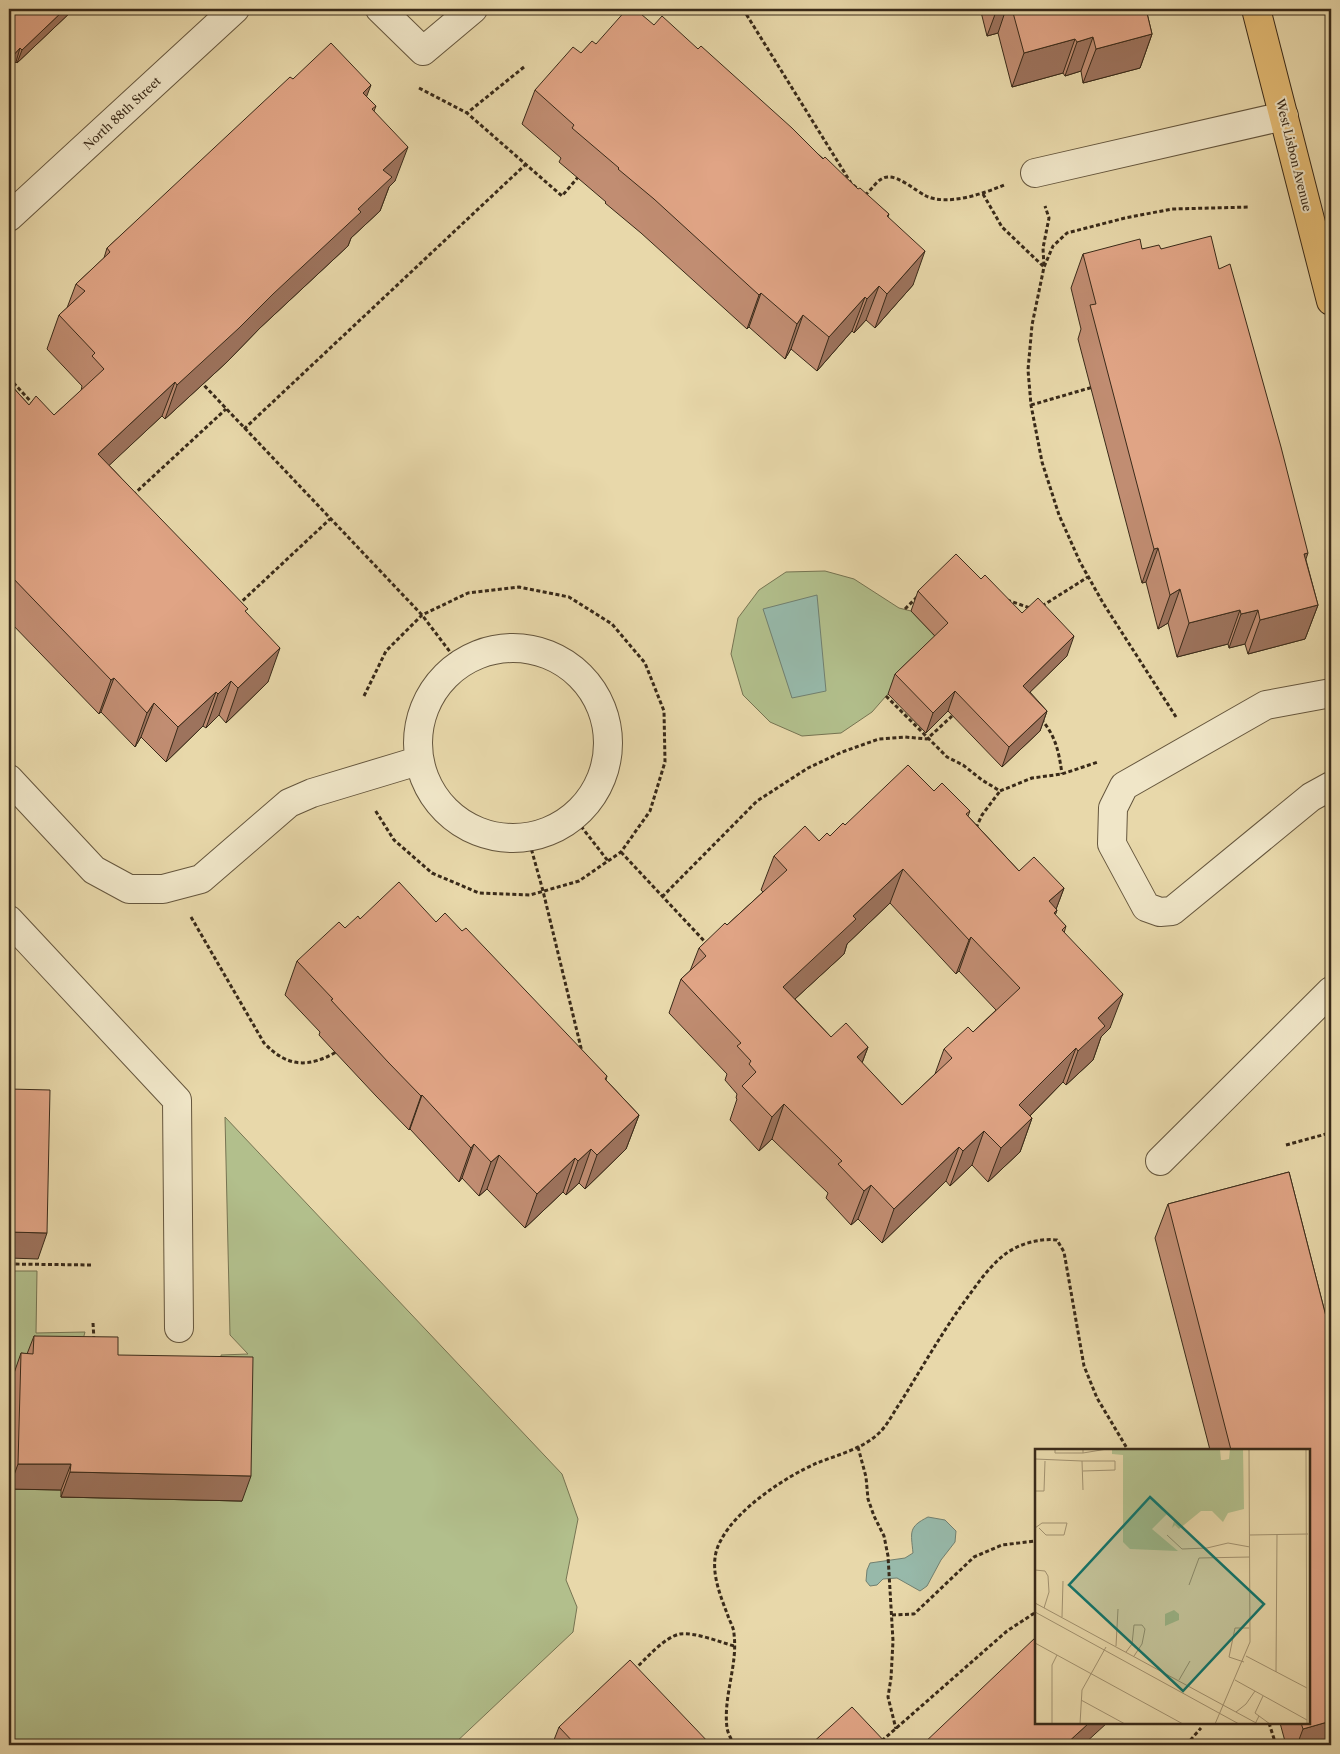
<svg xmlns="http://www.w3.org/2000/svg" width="1340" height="1754" viewBox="0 0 1340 1754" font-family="'Libre Caslon Text',serif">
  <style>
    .green { fill: #b2bf8c; stroke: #767452 }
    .water { fill: #97b9aa; stroke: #718070 }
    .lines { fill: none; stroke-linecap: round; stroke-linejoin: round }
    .minor-casing { stroke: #65563d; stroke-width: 30 }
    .major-casing { stroke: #392a19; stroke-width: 30 }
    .path { stroke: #392a19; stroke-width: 3; stroke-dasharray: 4 2.5; stroke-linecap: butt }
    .minor { stroke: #f0e6c8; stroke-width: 28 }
    .major { stroke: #e4bc75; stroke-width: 28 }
    .wall { fill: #c18d72; stroke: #392a19; fill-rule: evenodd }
    .shaded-wall { fill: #9d735d; stroke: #392a19 }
    .building { fill: #e0a485; stroke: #392a19; fill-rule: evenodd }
    .labels { text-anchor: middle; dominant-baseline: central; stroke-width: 4; stroke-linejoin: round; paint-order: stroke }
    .street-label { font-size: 12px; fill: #392a19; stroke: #f0e6c8 }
    .inset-road { fill: none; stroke: #a29270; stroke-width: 1 }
    .view { fill: #0f766e; fill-opacity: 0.15; stroke: #0f766e; stroke-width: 2.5 }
    .inset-edge { fill: none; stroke: #392a19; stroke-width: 2.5 }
  </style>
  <rect width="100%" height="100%" fill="#e8d8aa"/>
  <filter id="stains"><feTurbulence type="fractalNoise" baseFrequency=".004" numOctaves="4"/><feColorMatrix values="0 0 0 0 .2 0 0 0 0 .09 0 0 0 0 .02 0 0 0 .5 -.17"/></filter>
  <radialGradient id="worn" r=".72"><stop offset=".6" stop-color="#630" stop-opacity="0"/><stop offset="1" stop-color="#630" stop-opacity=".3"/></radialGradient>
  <!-- green -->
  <path class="green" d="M825,571L854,579L899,608L911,611L941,643L886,696L872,712L841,733L802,736L770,722L743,695L731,654L738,618L759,590L786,572Z
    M225,1117L562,1474L578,1519L566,1580L577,1607L573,1632L453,1745H9V1271H37L36,1333L85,1332L77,1362L61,1497L242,1501L221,1355L248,1354L230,1335Z"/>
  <!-- water -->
  <path class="water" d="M817,595L826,691L792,698L763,609Z
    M928,1517L945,1520L956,1531L955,1542L941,1560L927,1586L920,1591L897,1578L883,1579L877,1585L870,1586L866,1581L867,1570L870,1563L905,1558L913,1553C911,1532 908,1527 928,1517Z"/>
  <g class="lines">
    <!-- minor casing -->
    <g class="minor-casing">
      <path id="minor" d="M380,9L423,51L473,9
        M1035,173L1284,116
        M9,217L235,9
        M418 743a95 95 0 1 1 190 0a95 95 0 1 1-190 0Z
        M1331,693L1266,705L1124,786L1113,808L1112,844L1146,907L1160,912L1172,911L1311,797L1331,786
        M9,779L94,870L129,889H163L201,879L289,803L312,793L418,761
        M9,920L177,1100L179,1328
        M1160,1161L1331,991"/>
    </g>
    <!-- major casing -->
    <g class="major-casing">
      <path id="major" d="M1256,9L1331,301"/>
    </g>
    <!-- path -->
    <path class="path" d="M743,9L851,183L860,191
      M595,13L604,9
      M524,67L467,113L562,196L579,176
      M419,88L467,113
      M983,194L1002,227L1044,267L1043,248L1049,218L1045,206
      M865,195C872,190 878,177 888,177C899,176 916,191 926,196C947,206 983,194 1004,185
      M9,378L33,404
      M200,381L422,615L460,665
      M1031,405L1093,387
      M244,429L525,165
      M133,495L226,409
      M1007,600L1030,608
      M238,605L330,519
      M1042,606L1088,577
      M905,609L917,597
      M364,696L386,651L422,615L468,593L519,587L569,597L612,624L645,663L664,711L665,762L650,811L621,852L579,881L530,895L479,893L432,873L394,840L375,810
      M886,696L947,757L963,765L982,780L1000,791L1032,778L1062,774L1098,762
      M1176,717L1103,603L1080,562L1059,515L1042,462L1031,405L1028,370L1032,325L1044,267L1053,246L1067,233L1125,218L1172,209L1250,207
      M1041,719C1056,736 1059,753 1062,774
      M573,816L608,861
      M976,828L982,815L1000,791
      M528,837L543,891L582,1052
      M621,852L707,944
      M662,897L757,801L808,768L842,752L879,739L905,737L927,739L952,716
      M191,917L264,1043C288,1068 309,1068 338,1051
      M1286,1145L1326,1134L1331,1156
      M9,1264L93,1265
      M93,1323L94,1340
      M858,1447L866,1477L868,1499L874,1516L884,1536L888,1556L893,1641L891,1678L888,1697L896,1729
      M892,1615L914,1614L974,1557L1002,1545L1036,1541
      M634,1670C646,1659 664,1637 680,1634C695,1632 720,1642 734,1646
      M1269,1723L1276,1745
      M734,1745C732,1740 728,1734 727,1728C723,1696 738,1665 734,1634C734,1628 730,1622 728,1616C719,1592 707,1564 721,1540C737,1509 785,1477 817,1463C837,1455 862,1449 878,1434C887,1426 893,1413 900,1403C922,1368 942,1332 967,1298C978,1283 989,1267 1004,1255C1018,1244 1039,1238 1057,1240L1064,1252L1084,1366L1097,1398L1128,1450
      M877,1745L1007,1631L1036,1612
      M1186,1745L1201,1728"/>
    <!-- minor -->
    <use href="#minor" class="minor"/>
    <!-- major -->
    <use href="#major" class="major"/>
  </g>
  <!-- wall -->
  <path class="wall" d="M9,9H74L17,63L16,62L9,68Z
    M978,9H1146L1152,34L1140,68L1083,83L1081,71L1065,76L1063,73L1012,87L998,33L987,36L981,12L979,13Z
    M654,25L698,49L858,189L889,214L888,217L913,285L875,328L866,320L854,333L852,331L817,371L791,349L785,359L749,327L747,329L641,233L605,203L606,202L559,162L561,158L522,124L535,90L581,53L596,44Z
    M293,79L366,96L376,106L374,111L395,181L389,187L380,211L351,238L348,246L260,328L227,362L165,419L162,416L109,465L246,613L268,682L226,723L219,715L206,728L203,726L166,762L141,737L135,747L101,712L99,714L9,621V383L29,405L54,415L81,391L82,386L47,349L59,315L67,308L76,284L104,258L107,248Z
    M1142,249H1161L1219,269L1306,560L1318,605L1305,639L1248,654L1245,644L1229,648L1228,644L1177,657L1168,623L1158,629L1146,582L1142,583L1078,339L1081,329L1071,288L1083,254Z
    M981,579L1022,613L1067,656L1030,692L1047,711L1040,731L1002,767L948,711L926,733L888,694L895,674L935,636L911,611L918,591Z
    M934,791L970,811L968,816L1019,871L1064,888L1056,909L1057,910L1055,915L1066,926L1064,933L1110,1028L1101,1037L1093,1060L1066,1085L1063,1082L1030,1116L1032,1118L1020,1152L988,1182L972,1165L950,1186L946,1181L882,1243L858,1219L851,1225L826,1198L828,1193L772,1139L759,1151L730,1120L737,1099L736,1098L737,1094L725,1080L727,1074L669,1013L681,979L690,971L699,948L727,925L763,892L761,890L774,856L819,841L830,836L845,825ZM890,903L956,974L959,971L996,1010L973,1032L944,1049L935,1074L902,1105L862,1063L868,1047L831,1037L795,999L844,954L847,944Z
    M360,919L436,922L462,931L607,1076L606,1080L639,1115L626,1149L585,1189L579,1183L566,1195L563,1192L525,1228L487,1189L479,1196L462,1178L459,1182L410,1129L409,1130L376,1096L319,1035L320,1032L285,995L297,961L345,928Z
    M1331,1048V1073L1327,1058Z
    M1289,1172L1331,1336V1745H1286L1280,1723H1309V1450H1210L1155,1238L1168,1204Z
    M34,1336L118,1355L242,1501L61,1497V1490L9,1489L12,1379L21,1353L27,1354Z
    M559,1727L711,1745H552Z"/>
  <!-- shaded-wall -->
  <path class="shaded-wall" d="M65,9H74L17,63L22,50Z
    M997,9H1006L998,33L987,36Z
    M1152,34L1140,68L1083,83L1096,49Z
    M1093,37L1081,71L1065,76L1077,42Z
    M1075,39L1063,73L1012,87L1024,53Z
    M20,48L16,62L9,68V60Z
    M371,85L358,119L363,93Z
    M408,147L395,181L389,187L380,211L351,238L348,246L260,328L227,362L165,419L177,385L358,209L383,170Z
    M925,251L913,285L875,328L887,294Z
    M879,286L866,320L854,333L867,299Z
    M761,293L749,327L747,329L759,295Z
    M865,297L852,331L817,371L829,337Z
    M803,315L791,349L785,359L797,324Z
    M175,382L162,416L85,488L98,454Z
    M1158,548L1146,582L1142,583L1154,549Z
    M1308,553L1296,588L1304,554Z
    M1180,589L1168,623L1158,629L1170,595Z
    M1318,605L1305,639L1248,654L1260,620Z
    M1240,610L1228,644L1177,657L1189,623Z
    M1258,610L1245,644L1229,648L1241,614Z
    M1074,636L1067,656L1016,706L1023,686Z
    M280,648L268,682L226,723L238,688Z
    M114,678L101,712L99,714L111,680Z
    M231,681L219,715L206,728L218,694Z
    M955,691L948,711L926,733L933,713Z
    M216,692L203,726L166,762L178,727Z
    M154,703L141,737L135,747L147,713Z
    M1047,711L1040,731L1002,767L1009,747Z
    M903,869L890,903L847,944L844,954L771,1021L783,987L853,916Z
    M1064,888L1055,912L1057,910L1045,944L1049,901Z
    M971,937L959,971L956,974L969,940Z
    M1123,994L1110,1028L1101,1037L1093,1060L1066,1085L1078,1051L1098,1018Z
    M868,1047L855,1081L857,1057Z
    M1076,1048L1063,1082L1007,1139L1019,1105Z
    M422,1095L410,1129L409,1130L421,1096Z
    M784,1104L772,1139L759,1151L772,1117Z
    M639,1115L626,1149L585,1189L597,1155Z
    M1032,1118L1020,1152L988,1182L1001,1148Z
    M984,1131L972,1165L950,1186L963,1151Z
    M474,1144L462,1178L459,1182L471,1148Z
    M959,1147L946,1181L882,1243L894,1209Z
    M591,1149L579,1183L566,1195L578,1161Z
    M499,1155L487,1189L479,1196L491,1162Z
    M575,1158L563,1192L525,1228L537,1194Z
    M871,1185L858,1219L851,1225L864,1191Z
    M9,1232L47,1233L38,1259L9,1258Z
    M18,1464H71L61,1490L9,1489Z
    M70,1472L251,1476L242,1501L61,1497Z
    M1331,1721V1745H1297L1303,1729Z
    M1089,1723H1107L1083,1745H1065Z"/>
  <!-- building -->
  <path class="building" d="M9,9H65L22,50L20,48L9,60Z
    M627,9H635L654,25L662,16L698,49L701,46L792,128L823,159L825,157L858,189L860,188L889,214L887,216L925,251L887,294L879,286L867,299L865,297L829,337L803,315L797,324L761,293L759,295L654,199L618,169L619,168L572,128L574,125L535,90L573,47L581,53L592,41L596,44Z
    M1012,9H1146L1152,34L1096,49L1093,37L1077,42L1075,39L1024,53Z
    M331,43L371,85L363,93L376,106L372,109L408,147L383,170L392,177L358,209L361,212L273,294L239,328L177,385L175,382L98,454L221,581L248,609L245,611L280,648L238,688L231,681L218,694L216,692L178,727L154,703L147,713L114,678L111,680L9,574V383L29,405L36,396L54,415L104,369L92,356L95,353L59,315L85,291L76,284L110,252L107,248L290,77L293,79Z
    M1211,236L1219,269L1230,264L1281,447L1308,553L1304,554L1318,605L1260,620L1258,610L1241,614L1240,610L1189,623L1180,589L1170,595L1158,548L1154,549L1090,305L1096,304L1083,254L1140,239L1142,249L1159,245L1161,249Z
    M956,554L981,579L985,575L1022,613L1038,598L1074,636L1023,686L1047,711L1009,747L955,691L933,713L895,674L948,623L918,591Z
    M908,765L934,791L942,783L970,811L966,814L1019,871L1034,857L1064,888L1049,901L1057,910L1054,913L1066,926L1062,930L1123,994L1098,1018L1105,1026L1078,1051L1076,1048L1019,1105L1032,1118L1001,1148L984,1131L963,1151L959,1147L894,1209L871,1185L864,1191L838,1164L842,1161L784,1104L772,1117L742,1086L756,1072L749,1064L751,1061L737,1046L741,1043L681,979L706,956L699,948L725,923L727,925L787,870L774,856L805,826L819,841L827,833L830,836L843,823L845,825ZM903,869L969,940L971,937L1020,988L973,1032L968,1027L944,1049L952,1058L902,1105L857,1057L868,1047L846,1023L831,1037L783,987L856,919L853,916Z
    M399,882L436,922L445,913L462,931L466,928L607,1076L605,1079L639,1115L597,1155L591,1149L578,1161L575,1158L537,1194L499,1155L491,1162L474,1144L471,1148L422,1095L421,1096L388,1062L331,1000L333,999L297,961L339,922L345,928L358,916L360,919Z
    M9,1089L50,1090L47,1233L9,1232Z
    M1289,1172L1331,1336V1721L1303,1729L1301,1723H1309V1450H1231L1168,1204Z
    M34,1336L118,1337V1355L253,1357L251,1476L70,1472L71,1464H18L21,1353L33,1354Z
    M1036,1637V1723H1089L1065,1745H922Z
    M630,1660L711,1745H576L559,1727Z
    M852,1707L888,1745H810Z"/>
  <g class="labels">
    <!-- street labels -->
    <g class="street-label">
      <text transform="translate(122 113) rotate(-43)">North 88th Street</text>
      <text transform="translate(1294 155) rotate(76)">West Lisbon Avenue</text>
    </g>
  </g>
  <!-- overview -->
  <g transform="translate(1035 1449)">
    <rect width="275" height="275" fill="#e8d8aa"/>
    <path d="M77,0H185L186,11H189L194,10L195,0H208L209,60L193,64L188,73L177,62H166L144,80L140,76L137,79L139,72L132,65L117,80L143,102L95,100L88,93V6L77,5ZM139,161L144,165V171L130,177V165Z" fill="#b2bf8c"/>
    <path class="inset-road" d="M20,0V4H48V0M271,0L272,275M48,4L72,0M0,10L47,12L48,41M47,12H80V21L48,22M0,42H9L10,12M0,79L7,74H32L29,86H11L4,79M132,86L147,100L172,99L193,94L215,98M215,86L273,85M0,121L10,122L13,127L14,143L9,159M154,136L164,109L215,108M0,154L223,275M0,163L204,275M27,168L28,132M0,194L148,275M81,197L83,160M91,203L97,195L99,176H107L110,180L107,195L99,207M211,207L272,239M209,213L194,208L200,179H214M241,223L242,85M144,231L155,212M200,231L272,271M46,251L90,275M201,263L211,255L220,242M224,267L220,264L228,247M17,275V216L22,206M45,275L47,241L71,198M180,275L215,193L214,0M220,275L224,267L235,275"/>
    <path class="view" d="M115,48L229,155L148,242L34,136Z"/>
    <rect width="275" height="275" class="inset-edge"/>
  </g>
  <!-- margin -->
  <rect width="1340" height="1754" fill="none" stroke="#e8d8aa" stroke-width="30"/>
  <rect x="10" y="10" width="1320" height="1734" fill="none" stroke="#392a19" stroke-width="2.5"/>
  <rect x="15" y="15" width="1310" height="1724" fill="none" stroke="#392a19"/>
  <rect width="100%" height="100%" filter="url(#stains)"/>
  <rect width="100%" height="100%" fill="url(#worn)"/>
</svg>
